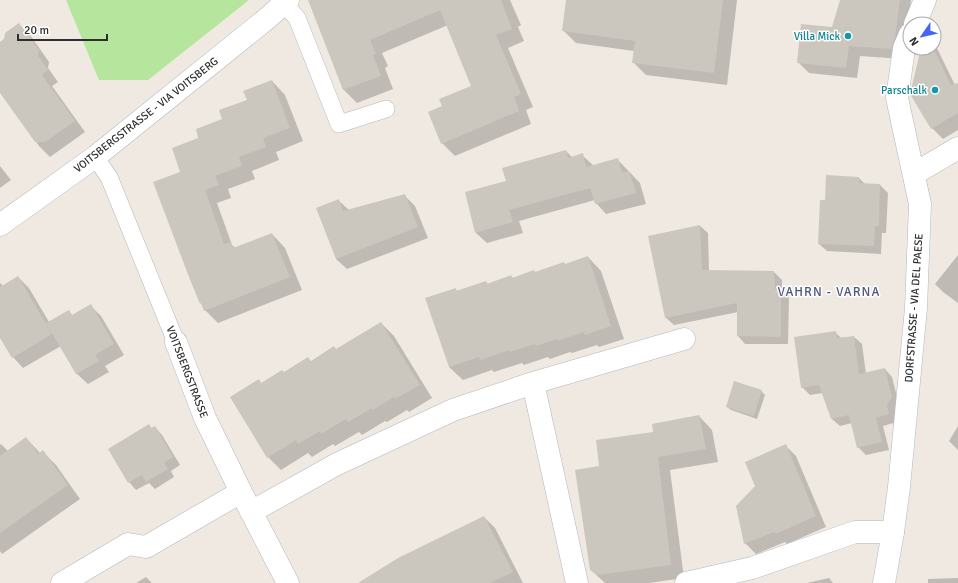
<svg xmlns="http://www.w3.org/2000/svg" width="958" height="583" viewBox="0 0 958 583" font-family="Signika,sans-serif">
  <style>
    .green { fill: #b6e59e }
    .shadow { fill: #0003 }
    .building { fill: #cbc7bf }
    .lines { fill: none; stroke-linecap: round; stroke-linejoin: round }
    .lane-casing { stroke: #b4b7c1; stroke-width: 18 }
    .street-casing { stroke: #b4b7c1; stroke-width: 23 }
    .secondary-casing { stroke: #b4b7c1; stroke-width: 23 }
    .lane { stroke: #fff; stroke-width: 17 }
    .street { stroke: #fff; stroke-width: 22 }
    .secondary { stroke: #fff; stroke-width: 22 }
    .culture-dot { fill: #0f9aa8; stroke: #fff; stroke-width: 1.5 }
    .labels { text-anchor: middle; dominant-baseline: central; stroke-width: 3; stroke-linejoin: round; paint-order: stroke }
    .culture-label { font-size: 11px; fill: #0d838f; stroke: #fff; text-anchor: end }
    .street-label { font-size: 11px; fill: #2e2e2e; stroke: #fff }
    .quarter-label { font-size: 13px; letter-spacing: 1px; fill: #4d5680; stroke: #fff }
  </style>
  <rect width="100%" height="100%" fill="#efe9e1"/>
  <!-- green -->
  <path class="green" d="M66,0H249L148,80H99Z"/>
  <!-- shadow -->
  <path class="shadow" d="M320,0H510L521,25L518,27L524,41L508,48L533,107L526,110L531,124L455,156L442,143L443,107L473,86L448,25L382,53L388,66L385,68L393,89L357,103L344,90L312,7Z
    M567,0H737L727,85L646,75L633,62L634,51L576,43L563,30Z
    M841,0H911L909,21L902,59L860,56L857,78L809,73L798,62L833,28Z
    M19,25L30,35L49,62L48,68L58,82L52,86L85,132L50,157L39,146L0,91V43Z
    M934,42L955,85L958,84V130L943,139L932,128L922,48H934Z
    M272,81L285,95L303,141L276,152L279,160L252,171L255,179L228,189L231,198L217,203L232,245L235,248L272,234L285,248L302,290L218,323L205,310L203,306L201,303L182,172L200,138Z
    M566,151L572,157L582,155L594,166L617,159L640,183L646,204L606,214L596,203L595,200L519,221L523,233L487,243L476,233L507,181Z
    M0,166L11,180L0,188Z
    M859,178L865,184L880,185L888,193L886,233H882L881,254L827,251L819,244L826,200Z
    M404,195L415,206L428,238L347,269L336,259L338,200L349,210Z
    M700,226L708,233L709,271L774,272L782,280V292L789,298L788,344H745L738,336V312L674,325L666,318Z
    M958,255V303L943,292L935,284Z
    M588,257L601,271L624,339L599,347L597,345L572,353L570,352L550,359L548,357L524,365L522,363L494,372L492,370L463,380L449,367L455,289L458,291L486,282L488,284L511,276L513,278L535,273L566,265Z
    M18,277L29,288L49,322L68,311L73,316L91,306L101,316L124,355L105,366L109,372L88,384L77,374L61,346L23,368L13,357L0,336V283L3,286Z
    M381,323L394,336L432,398L409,412L407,410L387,422L385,421L362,435L359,432L335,446L333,444L312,457L308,453L281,470L268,457L259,381L262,384L337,350Z
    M835,332L841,338L854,337L862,344L866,374L885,369L892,377L899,405L895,413L897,422L883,426L889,450L866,455L858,447L852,423L840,426L832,419L823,393L810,395L802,387Z
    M761,391L765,395L757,419L731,410L727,407Z
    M699,416L712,430L718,462L670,470L684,578L649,583H605L591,570L600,467L654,433Z
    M149,425L152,429L155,427L162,435L180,465L171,471L174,477L155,489L149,483L136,490L129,482Z
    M958,426V450L949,441Z
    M26,438L40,453L43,452L56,465L80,499L2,554L0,551V445L1,444L8,451Z
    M785,445L796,456L826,527L787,544L785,542L756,554L745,543L756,486Z
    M484,517L495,528L523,583H360Z
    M146,577L152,583H136Z
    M829,578L833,583H807Z
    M958,578V583H928V579Z"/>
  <!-- building -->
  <path class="building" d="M308,0H501L512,29L496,35L521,94L514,97L519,111L441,144L428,112L442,106L439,99L471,86L440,10L370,40L376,54L373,55L381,76L343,90Z
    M566,0H723L714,73L632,63L635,41L562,31Z
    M840,0H900L895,37L891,49L849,46L846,68L797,63L801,24L832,27Z
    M19,23L39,50L38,56L48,70L42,75L75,121L45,142H35L0,93V42L4,39L5,33Z
    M921,48H933L951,85L958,83V113L931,129L910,94Z
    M272,80L290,128L263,138L266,147L239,157L242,166L215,176L219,185L205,190L224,244L230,242L233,248L272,233L290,277L204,311L201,303L200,304L189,277L153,182L180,172L172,148L198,138L196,129L222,119L219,110L247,100L243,91Z
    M566,150L568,158L583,153L586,167L618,158L622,173L629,171L636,193L595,204L590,188L509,210L513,222L475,233L465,192L506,181L502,168Z
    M826,175L859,177V183L880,184L879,226H875L874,246L818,244L820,200H825Z
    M405,194L418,227L336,259L316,208L339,199L343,211Z
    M700,225L702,270L774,271L775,289L781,290V337L737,336V303L665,318L648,236Z
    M588,256L611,326L585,335L584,332L558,341L557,339L536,346L535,344L510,352V350L480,360L479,357L449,367L425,298L456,288V291L486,281L487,284L511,275L512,278L534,270L535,272L564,262L565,264Z
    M18,276L52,334L12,358L0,338V287Z
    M91,304L114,344L95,355L99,361L76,374L46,323L69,310L72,315Z
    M381,322L420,385L395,399L394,397L373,410L372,408L348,422L346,419L321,434L320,431L298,444L296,440L267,458L230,397L259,379L261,383L282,370L284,372L308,357L311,361L334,346L336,349Z
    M836,331L837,338L854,336L859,374L885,368L892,397L887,405L889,414L876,418L882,442L857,448L849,415L831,419L819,385L801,388L794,337Z
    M734,381L762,390L754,416L726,407Z
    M699,415L706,449L658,457L671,565L598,575L590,570L575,470L599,466L596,440L653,432L652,424Z
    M149,424L151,428L155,426L173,457L164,463L168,469L146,482L142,475L128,483L108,449Z
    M26,437L38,454L43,450L68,485L0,533V456Z
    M786,444L816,516L776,534L774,532L744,544L736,506L755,486L745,462Z
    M484,516L513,572L490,583H358L398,558Z"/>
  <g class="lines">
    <!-- lane casing -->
    <g class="lane-casing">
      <path id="lane" d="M284,4L297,18L339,124L386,109
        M95,157L109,177L176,342"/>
    </g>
    <!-- street casing -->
    <g class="street-casing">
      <path id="street" d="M914,174L958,148
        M0,225L95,157L264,21L288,0
        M176,342L205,418L241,492L288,583
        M533,383L577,583
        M251,512L337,464L453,410L533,383L684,339
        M62,583L128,544L146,547L241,492
        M686,583L752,568L855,532H893"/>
    </g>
    <!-- secondary casing -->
    <g class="secondary-casing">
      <path id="secondary" d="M915,24L925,0
        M884,583L893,532L899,487L916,308L920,204L897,98L904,48L910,34"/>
    </g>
    <!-- lane -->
    <use href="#lane" class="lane"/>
    <!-- street -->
    <use href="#street" class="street"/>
    <!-- secondary -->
    <use href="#secondary" class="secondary"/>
  </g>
  <!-- markers -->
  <g class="culture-dot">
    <circle cx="848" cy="36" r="4"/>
    <circle cx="935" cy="90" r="4"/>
  </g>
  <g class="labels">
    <!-- culture labels -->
    <g class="culture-label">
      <text x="840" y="36">Villa Mick</text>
      <text x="927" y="90">Parschalk</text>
    </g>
    <!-- street labels -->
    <g class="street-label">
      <text transform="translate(146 115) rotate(-38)">VOITSBERGSTRASSE - VIA VOITSBERG</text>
      <text transform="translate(914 308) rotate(-86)">DORFSTRASSE - VIA DEL PAESE</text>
      <text transform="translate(187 372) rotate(69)">VOITSBERGSTRASSE</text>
    </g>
    <!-- quarter labels -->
    <g class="quarter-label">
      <text x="829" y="292">VAHRN - VARNA</text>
    </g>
  </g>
  <!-- north arrow -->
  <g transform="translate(922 36) rotate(236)"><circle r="19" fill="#ffffff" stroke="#ababab"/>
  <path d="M0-3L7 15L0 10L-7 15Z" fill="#4264fb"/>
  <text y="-6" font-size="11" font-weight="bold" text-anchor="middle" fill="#2e2e2e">N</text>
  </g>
  <!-- scale -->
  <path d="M18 34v6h89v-6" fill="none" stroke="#2e2e2e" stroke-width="2"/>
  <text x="24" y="34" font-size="12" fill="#2e2e2e" stroke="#ffffff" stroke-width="3" paint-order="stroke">20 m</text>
</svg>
